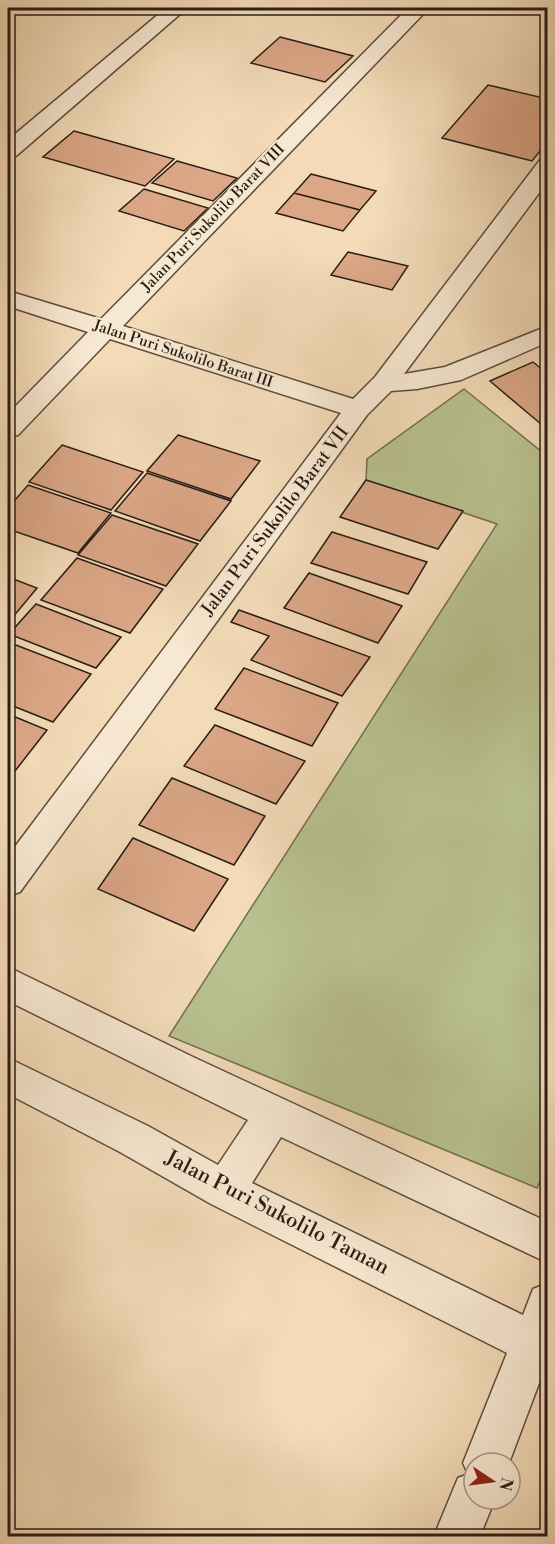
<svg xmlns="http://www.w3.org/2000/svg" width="555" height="1544" viewBox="0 0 555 1544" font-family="'Libre Bodoni',serif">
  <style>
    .green { fill: #b9c190; stroke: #726e53; stroke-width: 1.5 }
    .building { fill: #dba787; stroke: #2b1c16; stroke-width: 1.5 }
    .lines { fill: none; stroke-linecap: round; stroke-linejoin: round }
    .street-casing { stroke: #5d4c3e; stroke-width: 3 }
    .street { fill: #f7e8d1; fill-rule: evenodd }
    .labels { text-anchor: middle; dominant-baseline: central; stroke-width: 4.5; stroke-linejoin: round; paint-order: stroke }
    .far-street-label { font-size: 15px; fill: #2b1c16; stroke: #f7e8d1 }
    .street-label { font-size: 18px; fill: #2b1c16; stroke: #f7e8d1 }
    .near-street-label { font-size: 21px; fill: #2b1c16; stroke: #f7e8d1 }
  </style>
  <rect width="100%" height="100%" fill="#f3dbb8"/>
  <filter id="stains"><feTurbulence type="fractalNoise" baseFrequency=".00333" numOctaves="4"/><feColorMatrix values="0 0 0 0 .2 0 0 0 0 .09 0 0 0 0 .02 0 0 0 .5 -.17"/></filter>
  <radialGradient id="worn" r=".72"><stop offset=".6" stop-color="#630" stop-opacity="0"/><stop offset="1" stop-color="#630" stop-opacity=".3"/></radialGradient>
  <!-- green -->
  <path class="green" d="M464,389L547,456L548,1162L537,1188L169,1036L497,524L366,480L367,459Z"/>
  <!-- building -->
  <path class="building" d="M280,37L353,56L325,82L251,63Z
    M488,85L548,99V141L532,161L442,138Z
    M74,131L174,159L145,186L43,157Z
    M177,161L237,178L213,201L152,183Z
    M311,174L376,191L360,210L294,193Z
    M144,189L208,208L184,231L119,211Z
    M294,193L360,210L343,231L276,213Z
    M348,252L408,266L392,290L331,275Z
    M533,362L548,374V430L490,381Z
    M178,435L260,461L231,499L147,471Z
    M62,445L143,472L111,510L29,482Z
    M147,473L231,501L200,541L115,511Z
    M366,480L463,511L438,549L340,517Z
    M28,485L111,513L78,553L8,529V508Z
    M112,515L198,544L166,586L78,555Z
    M332,532L427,562L408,594L311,563Z
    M77,558L163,589L130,633L41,600Z
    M309,573L402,606L378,643L284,608Z
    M8,577L37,588L8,623Z
    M36,604L121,637L96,668L9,634Z
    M239,610L370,657L342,696L251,660L269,636L231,622Z
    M8,642L91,674L53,722L8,704Z
    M244,668L338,703L312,746L215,709Z
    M8,714L47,730L8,780Z
    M215,725L305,761L276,804L184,766Z
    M172,778L265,816L234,865L139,825Z
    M133,838L228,879L194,931L98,889Z"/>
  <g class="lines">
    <!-- street casing -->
    <g class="street-casing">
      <path id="street" d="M166,8H187L16,156L8,157V140Z
        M408,8H429L123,326L353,399L375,377L540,160L548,158V181L404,374L445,367L548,326V342L461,380L417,389L391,391L367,415L20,892L8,896V856L341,413L110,339L18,435L8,437V414L88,332L8,306V291L101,319Z
        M8,967L193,1057L548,1222V1263L281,1137L252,1183L523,1315L533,1289L548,1283V1371L544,1370L509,1463H474V1499H495L480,1536H434L458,1478L468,1474L463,1463L507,1353L211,1204L120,1152L8,1094V1058L148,1126L218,1165L248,1120L8,1001Z"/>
    </g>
    <!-- street -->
    <use href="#street" class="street"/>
  </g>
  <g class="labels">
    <!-- far-street labels -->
    <g class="far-street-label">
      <text transform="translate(213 218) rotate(-46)">Jalan Puri Sukolilo Barat VIII</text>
      <text transform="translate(183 354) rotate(18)">Jalan Puri Sukolilo Barat III</text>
    </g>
    <!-- street labels -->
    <g class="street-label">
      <text transform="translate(275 521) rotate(-53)">Jalan Puri Sukolilo Barat VII</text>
    </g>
    <!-- near-street labels -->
    <g class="near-street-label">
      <text transform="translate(277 1213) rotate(27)">Jalan Puri Sukolilo Taman</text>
    </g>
  </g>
  <!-- margin -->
  <rect width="555" height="1544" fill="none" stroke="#f3dbb8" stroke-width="30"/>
  <rect x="9" y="9" width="537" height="1526" fill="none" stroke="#2b1c16" stroke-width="3"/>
  <rect x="15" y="15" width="525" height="1514" fill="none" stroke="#2b1c16" stroke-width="1.5"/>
  <!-- north arrow -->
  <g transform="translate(492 1481) rotate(103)"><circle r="28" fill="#f7e8d1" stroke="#a59686" stroke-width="1.5"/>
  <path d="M0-4.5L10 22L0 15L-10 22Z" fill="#8f2418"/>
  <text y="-9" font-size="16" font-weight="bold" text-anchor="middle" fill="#2b1c16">N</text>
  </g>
  <rect width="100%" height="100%" filter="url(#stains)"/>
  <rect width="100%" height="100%" fill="url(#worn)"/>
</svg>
